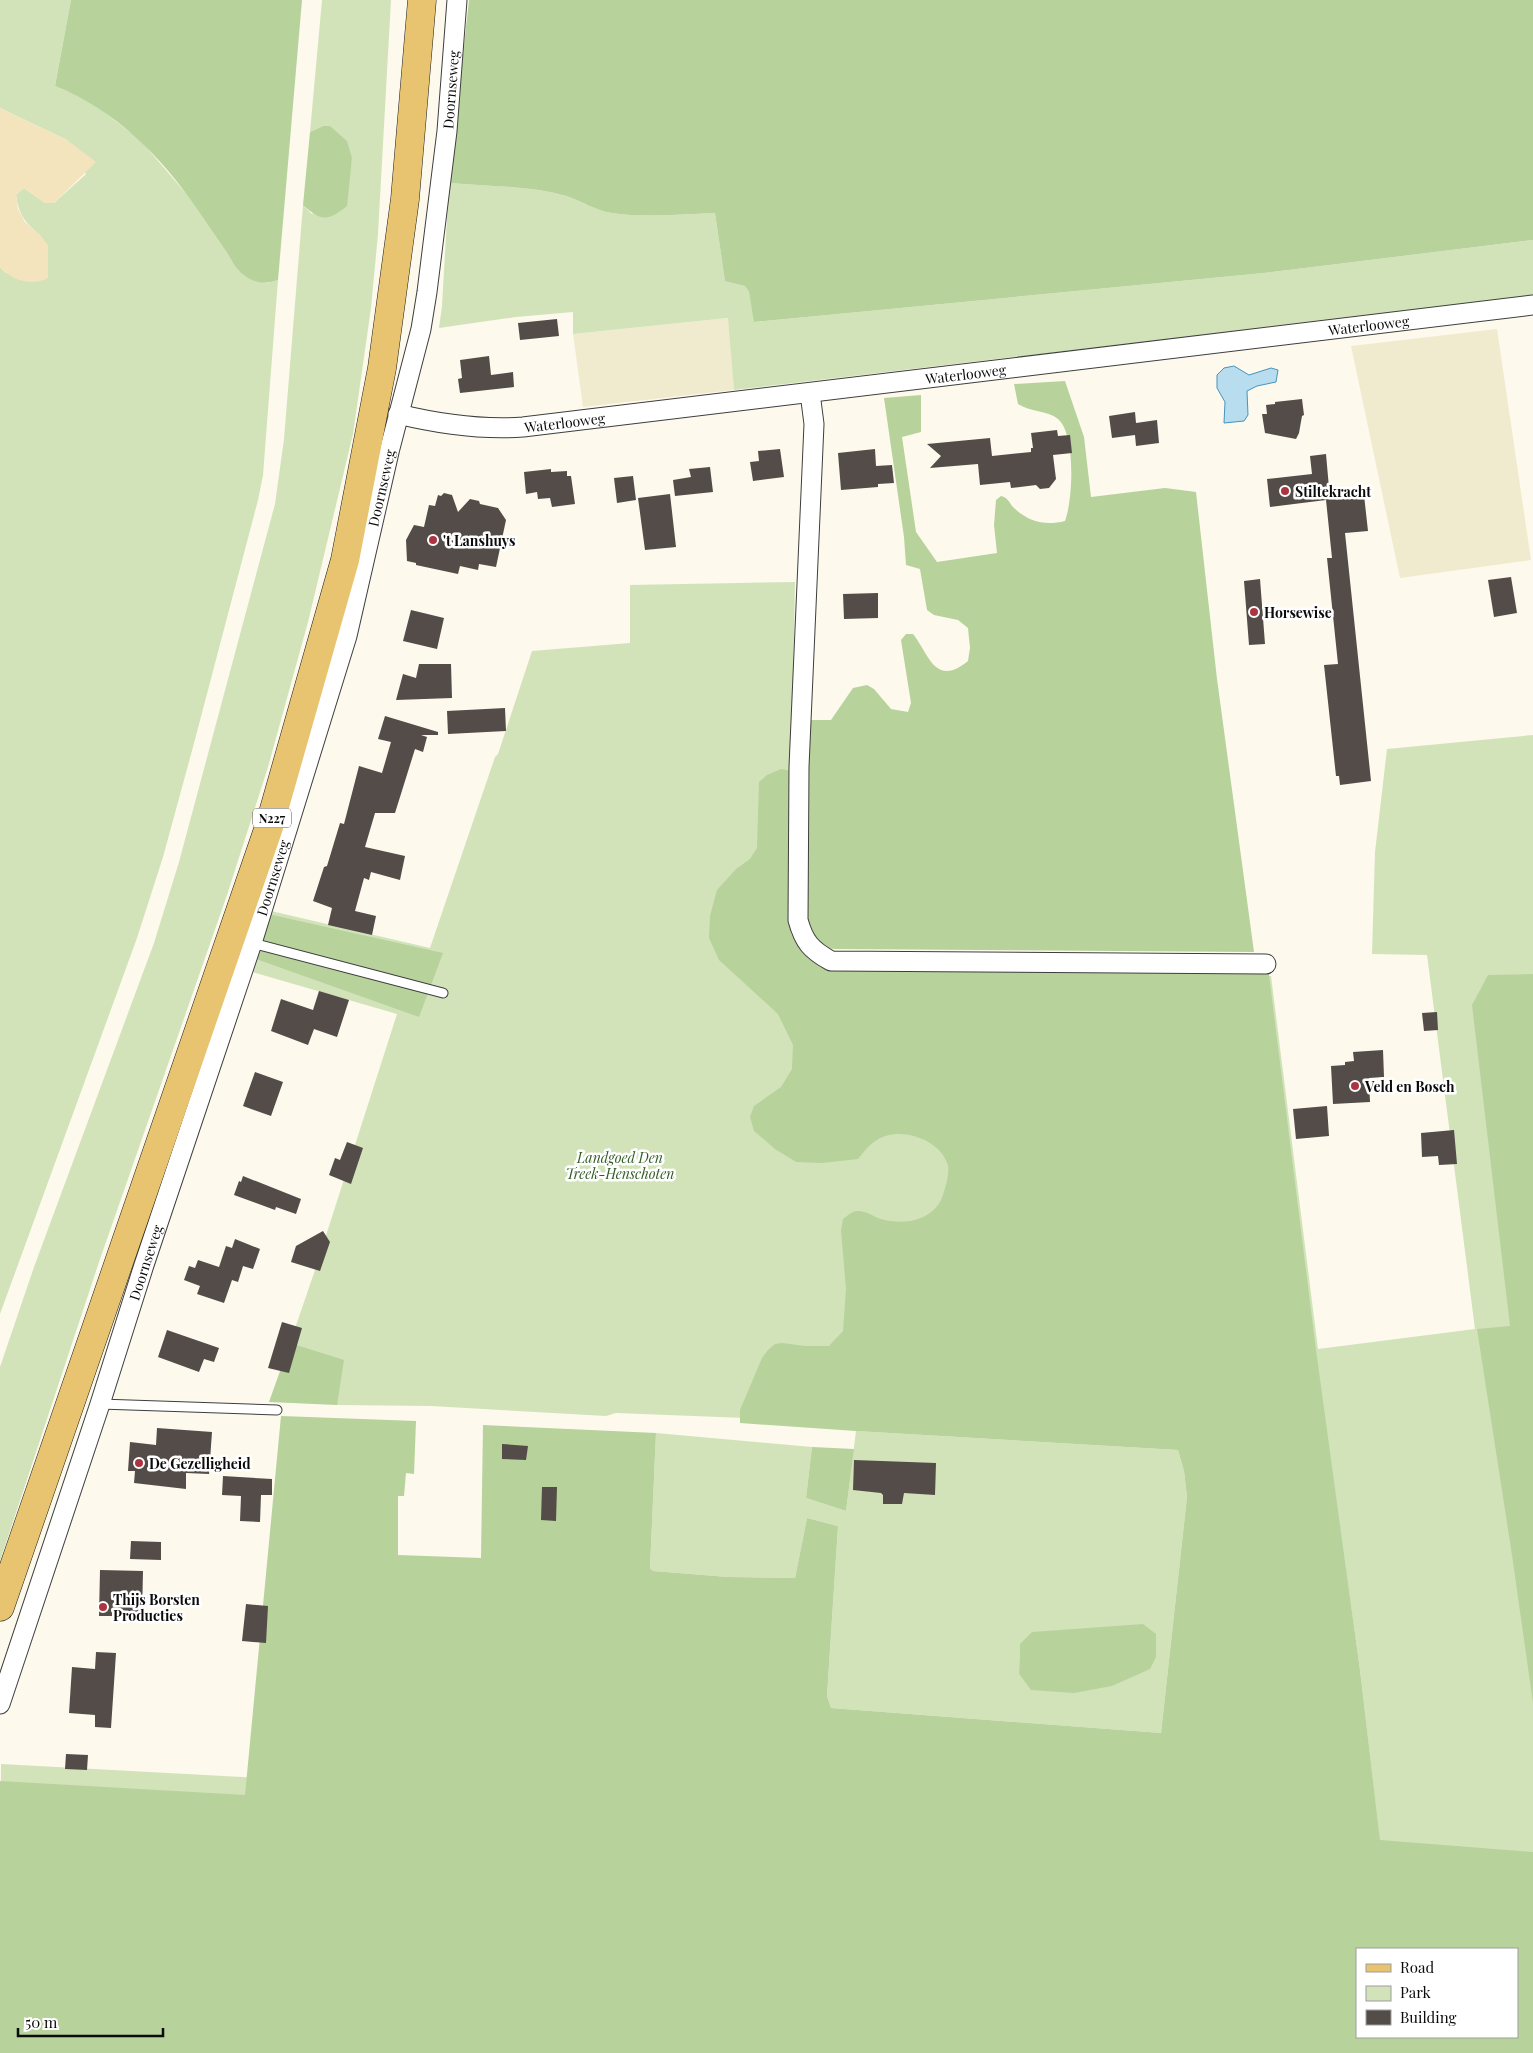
<svg xmlns="http://www.w3.org/2000/svg" width="1533" height="2053" viewBox="0 0 1533 2053" font-family="'Playfair Display',serif">
  <style>
    .farmland { fill: #f0ebcf }
    .green { fill: #d2e3ba; fill-rule: evenodd }
    .forest { fill: #b7d29b; fill-rule: evenodd }
    .sand { fill: #f3e4be }
    .water { fill: #b7ddee; stroke: #4694bd }
    .building { fill: #534c49 }
    .lines { fill: none; stroke-linecap: round; stroke-linejoin: round }
    .lane-casing { stroke: #3e3e3e; stroke-width: 11 }
    .street-casing { stroke: #3e3e3e; stroke-width: 21 }
    .primary-casing { stroke: #1c1c1c; stroke-width: 29 }
    .lane { stroke: #fff; stroke-width: 9 }
    .street { stroke: #fff; stroke-width: 19 }
    .primary { stroke: #e8c471; stroke-width: 28 }
    .poi-dot { fill: #ab3441; stroke: #fff; stroke-width: 2 }
    .labels { text-anchor: middle; dominant-baseline: central; stroke-width: 5; stroke-linejoin: round; paint-order: stroke }
    .shield { fill: #fff; stroke: #545454; stroke-width: 1 }
    .shield-label { font-size: 12px; font-weight: bold; fill: #0b0b0b }
    .street-label { font-size: 14px; fill: #0b0b0b; stroke: #fff }
    .poi-label { font-size: 14px; font-weight: bold; fill: #0b0b0b; stroke: #fff; text-anchor: start }
    .park-label { font-size: 14px; font-style: italic; fill: #325b24; stroke: #fff }
  </style>
  <rect width="100%" height="100%" fill="#fdf9ec"/>
  <!-- farmland -->
  <path class="farmland" d="M729,318L734,390L583,407L573,334Z
    M1497,329L1531,560L1400,578L1351,346Z"/>
  <!-- green -->
  <path class="green" d="M0,0H71L55,86L72,93L98,107L141,141L189,197L239,271L267,283L278,280L263,475L258,500L193,747L163,857L137,938L0,1314V267L6,273L40,235C25,222 19,216 16,195L24,188L45,203H54L86,174L67,140L0,108Z
    M322,0H391L378,234L371,308L353,434L308,622L268,767L227,895L99,1262L0,1561V1367L34,1267L154,943L179,862L275,504L284,439L303,205L312,214L349,178L352,158L323,126L310,132Z
    M449,183C485,186 533,186 566,196C582,201 596,211 612,213C646,218 681,214 715,213L725,280L745,286L749,292L755,322L1264,273L1533,240V296L734,390L728,318L573,334V312L516,317L439,328L442,306Z
    M795,582L792,745L783,977L1271,976L1318,1349L1475,1329L1427,955L1372,954L1375,852L1387,749L1533,735V2053H0L1,1764L599,1796L1379,1833L1360,1670L1328,1441L616,1413L606,1416L431,1406L337,1405V1402L298,1346L290,1343L314,1273L397,1014L249,971L271,911L430,948L495,757L498,754L532,651L630,643V585ZM1357,1949H1517V2037H1357Z
    M856,1431L1178,1450L1184,1471L1187,1497L1161,1733L831,1708L827,1696L838,1526L807,1518L795,1578L728,1577L653,1571L650,1568L656,1433L812,1447L806,1498L846,1511ZM1020,1644L1032,1690L1019,1674Z"/>
  <!-- forest -->
  <path class="forest" d="M71,0H302L278,280C263,285 253,283 240,272C235,267 231,259 227,253C217,238 207,224 197,209C162,157 114,109 55,86Z
    M469,0H1533V240L1264,273L754,322L749,292L745,286L725,281L715,213C681,214 646,218 612,213C596,211 582,201 566,196C532,186 485,186 449,183Z
    M323,126H330L347,141L352,158L347,206C327,222 321,221 303,205L310,132Z
    M1065,381L1084,437L1091,497L1165,488L1196,492L1217,679L1254,952L836,949L822,948L810,940L806,916L808,720H831L853,688L867,685L874,689L891,709L908,712L911,703L901,640L906,634H913C929,654 935,688 968,661L970,648L968,628L958,620L934,615L927,610L920,569L906,565L904,537L884,398L921,395V432L902,437L916,532L937,562L997,553L994,525L996,500L1001,496C1008,498 1009,502 1013,507C1028,522 1045,526 1065,521C1073,500 1076,434 1058,419C1047,410 1030,412 1018,404L1014,384Z
    M781,769L792,771L791,933L808,958L826,966L1268,967L1316,1350L1360,1670L1380,1840L1533,1852V2053H0V1781L245,1795L281,1416L416,1421L414,1474L406,1473L404,1496H398V1555L481,1558L483,1425L656,1433L650,1568L653,1571L728,1577L795,1578L807,1518L838,1526L827,1696L831,1708L1161,1733L1187,1497L1184,1471L1178,1450L856,1431L740,1423V1410L762,1358L768,1350L775,1344L782,1343L805,1346H829L843,1331L846,1289L841,1230L843,1219C847,1216 851,1212 856,1211C866,1210 872,1216 881,1219C901,1225 928,1222 940,1202C944,1194 950,1174 948,1165C940,1138 896,1124 874,1142C868,1146 863,1153 858,1159L822,1163L796,1162L775,1149L754,1131L750,1117L754,1106L781,1087L792,1069L793,1045L778,1014L719,960L709,938L710,916L717,890L736,869L750,859L757,848L759,782L767,775ZM1357,1949H1517V2037H1357Z
    M268,914L443,953L419,1017L253,958Z
    M1533,974V1703L1512,1555L1477,1329L1510,1326L1472,1005L1488,975Z
    M290,1343L344,1360L337,1405L269,1402Z
    M812,1447L854,1449L846,1511L806,1498Z
    M1143,1624L1156,1634V1657L1150,1669L1112,1686L1074,1693L1031,1690L1019,1674L1020,1644L1032,1632Z"/>
  <!-- sand -->
  <path class="sand" d="M0,108L67,140L96,162L54,203H45L24,188L16,195L18,209L25,222L40,235L48,245V278C32,287 12,280 0,267Z"/>
  <!-- water -->
  <path class="water" d="M1234,366L1249,375L1271,368L1278,370L1276,382L1257,386L1247,391L1248,415L1244,421L1224,423L1225,402L1217,388V375L1224,368Z"/>
  <!-- building -->
  <path class="building" d="M557,319L559,336L520,340L518,323Z
    M489,356L491,375L513,372L514,387L460,393L458,379L462,378L460,360Z
    M1302,399L1304,415L1302,416L1299,433L1296,439L1265,433L1262,414H1267L1266,405L1275,404V402Z
    M1135,412L1136,423L1157,420L1159,443L1136,446L1135,435L1112,438L1109,416Z
    M1057,430L1058,436L1070,435L1072,453L1053,455L1056,479L1049,488L1040,489L1036,485L1011,488L1010,482L980,485L978,464L930,468L941,456L927,444L990,438L992,456L1031,452V448H1033L1031,433Z
    M780,449L784,477L753,481L750,462L759,461L758,451Z
    M875,449L876,466L892,465L894,483L878,484V487L841,490L838,453Z
    M1326,454L1330,499L1364,495L1368,531L1345,533L1371,781L1340,785L1339,776H1336L1324,665L1338,664L1327,558H1332L1326,500L1270,507L1267,479L1312,474L1310,456Z
    M710,467L713,492L675,496L673,480L691,477L689,469Z
    M551,469V472L567,471V476H571L575,504L552,507L550,498L538,499L537,492L526,494L524,472Z
    M633,476L636,500L617,503L614,478Z
    M444,493L452,495L458,512L470,499L479,501L480,504L498,508L506,520L496,567L479,564L478,570L460,566L458,574L416,565V563L407,561L406,540L414,525L424,527L429,505L435,506L438,495L441,496Z
    M670,494L676,547L645,550L638,498Z
    M1511,577L1517,613L1494,617L1488,580Z
    M1260,579L1265,644L1249,645L1244,581Z
    M878,593V618L844,619L843,594Z
    M411,610L444,618L437,649L403,641Z
    M419,664H451L452,698L396,700L403,674L416,678Z
    M505,708L506,731L448,734L447,711Z
    M385,716L438,732V735H421L427,737L423,752L415,749L395,813H375L365,847L405,856L400,880L371,872L369,880L364,878L355,911L376,916L372,935L328,925L332,908L313,901L324,867L327,866L340,823L344,824L359,766L382,773L391,742L378,739Z
    M319,991L349,1000L337,1037L314,1029L308,1045L271,1031L281,999L313,1010Z
    M1437,1012L1438,1030L1424,1031L1422,1013Z
    M1383,1050L1384,1077L1369,1078L1370,1102L1333,1104L1331,1066L1345,1065V1062L1354,1061L1353,1052Z
    M255,1072L283,1082L271,1116L243,1106Z
    M1327,1106L1329,1136L1296,1139L1293,1109Z
    M1454,1130L1457,1164L1439,1165L1438,1156L1422,1157L1421,1133Z
    M347,1142L363,1148L351,1184L329,1175L335,1158L340,1160Z
    M243,1176L301,1199L296,1214L276,1207L275,1210L234,1195L239,1181L241,1182Z
    M323,1231L330,1242L320,1271L291,1262L296,1246Z
    M235,1239L260,1249L253,1269L243,1266L238,1282L232,1280L224,1303L197,1294L200,1286L184,1280L189,1266L195,1268L198,1260L219,1267L226,1246L232,1248Z
    M282,1322L302,1328L289,1373L268,1368Z
    M167,1330L219,1348L214,1362L204,1359L199,1372L158,1357Z
    M157,1428L212,1432L209,1474L186,1473V1489L134,1483L135,1471H128L130,1442L156,1445Z
    M502,1444L528,1446L526,1460L502,1459Z
    M854,1460L936,1463L935,1495L904,1493L902,1504H883V1495L881,1493L853,1490Z
    M223,1476L272,1479V1495H261L260,1522L240,1521L241,1496L222,1495Z
    M542,1487H557L556,1521L541,1520Z
    M131,1541L161,1542V1560L130,1559Z
    M100,1570L143,1571L142,1616H99Z
    M246,1604L268,1606L266,1643L242,1641Z
    M96,1652L116,1653L111,1728L95,1727V1715L69,1713L72,1667L95,1669Z
    M66,1754L88,1755L87,1770L65,1769Z"/>
  <g class="lines">
    <!-- lane casing -->
    <g class="lane-casing">
      <path id="lane" d="M252,943L443,993
        M100,1404L277,1410"/>
    </g>
    <!-- street casing -->
    <g class="street-casing">
      <g id="street">
        <path d="M810,393L814,424L799,767L798,920C804,942 811,950 831,961L1266,964"/>
        <path id="s1" d="M398,414C439,424 481,430 523,427L1533,305"/>
        <path id="s2" d="M0,1704L100,1404L144,1265L252,943L347,636L390,448L421,329L427,292L447,131L457,0"/>
      </g>
    </g>
    <!-- primary casing -->
    <g class="primary-casing">
      <path id="primary" d="M0,1607L269,827L345,560L382,368L405,199L422,0"/>
    </g>
    <!-- lane -->
    <use href="#lane" class="lane"/>
    <!-- street -->
    <use href="#street" class="street"/>
    <!-- primary -->
    <use href="#primary" class="primary"/>
  </g>
  <!-- markers -->
  <g class="poi-dot">
    <circle cx="1285" cy="491" r="5"/>
    <circle cx="433" cy="540" r="5"/>
    <circle cx="1254" cy="612" r="5"/>
    <circle cx="1355" cy="1086" r="5"/>
    <circle cx="139" cy="1463" r="5"/>
    <circle cx="103" cy="1607" r="5"/>
  </g>
  <g class="labels">
    <!-- shield labels -->
    <rect class="shield" x="253" y="808.5" width="38" height="19" rx="4"/>
    <g class="shield-label">
      <text x="272" y="818">N227</text>
    </g>
    <!-- street labels -->
    <g class="street-label">
      <text stroke="none"><textPath href="#s2" startOffset="1680">Doornseweg</textPath></text>
      <text stroke="none"><textPath href="#s1" startOffset="978">Waterlooweg</textPath></text>
      <text stroke="none"><textPath href="#s1" startOffset="572">Waterlooweg</textPath></text>
      <text stroke="none"><textPath href="#s1" startOffset="168">Waterlooweg</textPath></text>
      <text stroke="none"><textPath href="#s2" startOffset="1275">Doornseweg</textPath></text>
      <text stroke="none"><textPath href="#s2" startOffset="870">Doornseweg</textPath></text>
      <text stroke="none"><textPath href="#s2" startOffset="465">Doornseweg</textPath></text>
    </g>
    <!-- poi labels -->
    <g class="poi-label">
      <text x="1295" y="491">Stiltekracht</text>
      <text x="443" y="540">'t Lanshuys</text>
      <text x="1264" y="612">Horsewise</text>
      <text x="1365" y="1086">Veld en Bosch</text>
      <text x="149" y="1463">De Gezelligheid</text>
      <text x="113" y="1599">Thijs Borsten<tspan x="113" dy="16">Producties</tspan></text>
    </g>
    <!-- park labels -->
    <g class="park-label">
      <text x="620" y="1157">Landgoed Den<tspan x="620" dy="16">Treek-Henschoten</tspan></text>
    </g>
  </g>
  <!-- legend -->
  <rect x="1356" y="1948" width="162" height="90" fill="#ffffff" stroke="#9d9d9d"/>
  <rect x="1366" y="1964" width="25" height="8" fill="#e8c471" stroke="#9d9d9d"/>
  <text x="1400" y="1973" font-size="15" fill="#0b0b0b">Road</text>
  <rect x="1366" y="1986" width="25" height="15" fill="#d2e3ba" stroke="#9d9d9d"/>
  <text x="1400" y="1998" font-size="15" fill="#0b0b0b">Park</text>
  <rect x="1366" y="2010" width="25" height="15" fill="#534c49" stroke="#9d9d9d"/>
  <text x="1400" y="2023" font-size="15" fill="#0b0b0b">Building</text>
  <!-- scale -->
  <path d="M18 2028v8h145v-8" fill="none" stroke="#0b0b0b" stroke-width="2.5"/>
  <text x="25" y="2028" font-size="15" fill="#0b0b0b" stroke="#ffffff" stroke-width="4" paint-order="stroke">50 m</text>
</svg>
